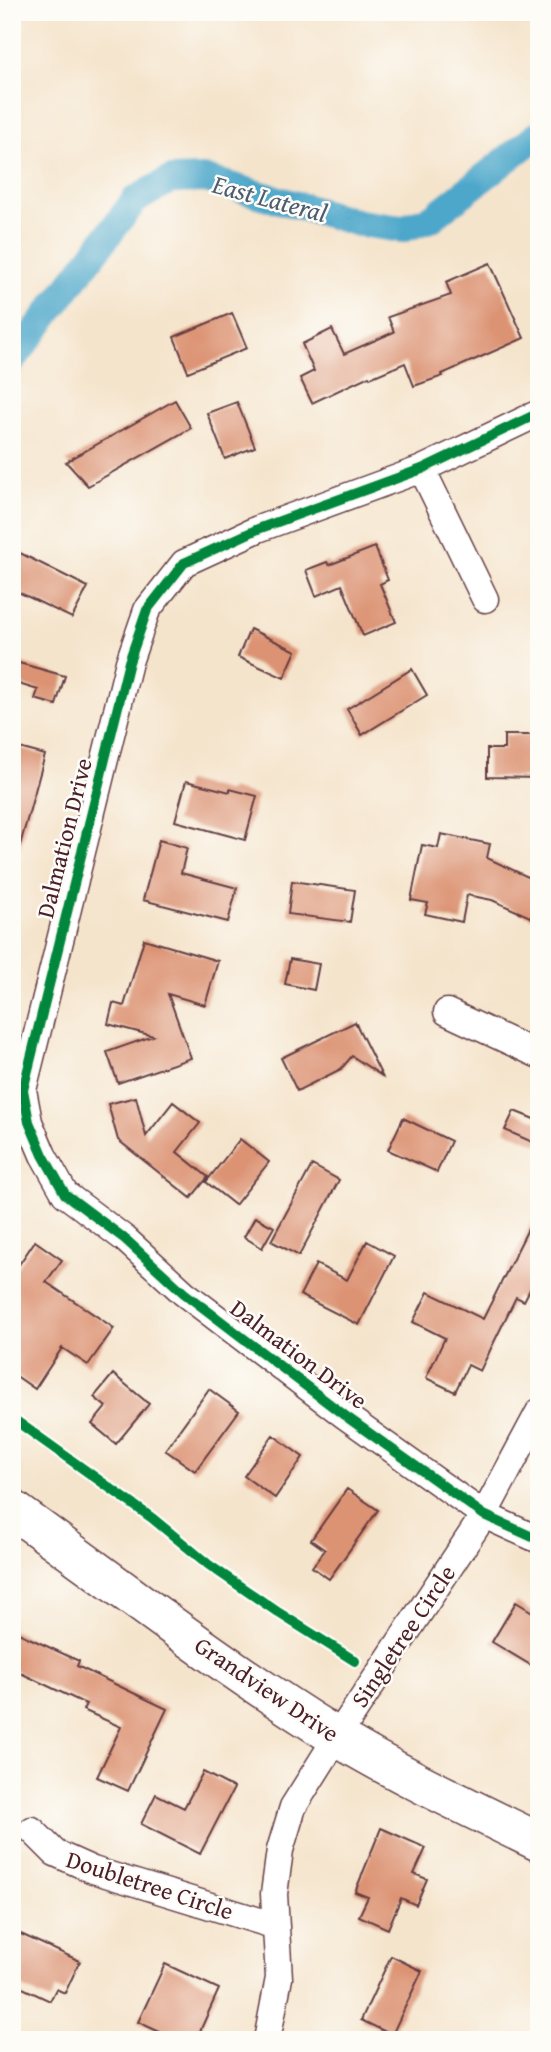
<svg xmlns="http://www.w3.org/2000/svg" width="551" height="2052" viewBox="0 0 551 2052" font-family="'Gentium Book Plus',serif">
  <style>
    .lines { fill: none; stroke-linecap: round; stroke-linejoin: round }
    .canal { stroke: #4da7ca; stroke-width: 28 }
    .building { fill: #dc9373 }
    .street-casing { stroke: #643d43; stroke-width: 29 }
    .secondary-casing { stroke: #643d43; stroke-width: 41 }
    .street { stroke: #fff; stroke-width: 26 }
    .secondary { stroke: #fff; stroke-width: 38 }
    .cycleway-casing { stroke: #fdfcf7; stroke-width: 15 }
    .cycleway { stroke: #00873e; stroke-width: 10 }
    .labels { text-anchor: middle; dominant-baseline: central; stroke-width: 5; stroke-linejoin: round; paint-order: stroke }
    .street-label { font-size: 24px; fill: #4a1f2b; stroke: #fdfcf7 }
    .water-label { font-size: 26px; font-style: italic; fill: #4b5c73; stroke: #fdfcf7 }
  </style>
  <rect width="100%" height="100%" fill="#fdfcf7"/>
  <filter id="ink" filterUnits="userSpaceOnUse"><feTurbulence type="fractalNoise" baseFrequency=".0143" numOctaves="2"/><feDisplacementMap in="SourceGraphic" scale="14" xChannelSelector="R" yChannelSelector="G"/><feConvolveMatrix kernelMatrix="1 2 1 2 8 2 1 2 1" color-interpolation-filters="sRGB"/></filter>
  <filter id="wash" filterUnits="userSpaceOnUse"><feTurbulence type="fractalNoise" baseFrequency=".00686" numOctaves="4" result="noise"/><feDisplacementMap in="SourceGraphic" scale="28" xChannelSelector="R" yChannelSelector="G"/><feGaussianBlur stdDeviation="1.57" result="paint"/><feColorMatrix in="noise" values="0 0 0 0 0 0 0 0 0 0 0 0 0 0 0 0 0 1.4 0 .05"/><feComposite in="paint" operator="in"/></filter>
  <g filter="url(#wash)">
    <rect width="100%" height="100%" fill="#f5e4cc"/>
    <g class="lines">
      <!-- canal -->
      <path class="canal" d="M12,361L135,200L170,180L206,179L359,223L402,229L432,218L539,134"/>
    </g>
    <g id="blocks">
      <!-- building -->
      <path class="building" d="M490,263L524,338L442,374L443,376L414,386L405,363L370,378L369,376L312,403L300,378L314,371L302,344L332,329L344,354L394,332L388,317L451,295L446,282Z
        M232,313L247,348L188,372L174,337Z
        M175,400L191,428L88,486L66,462Z
        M237,402L255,447L225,459L207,413Z
        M375,547L388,580L380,584L396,622L363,636L342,585L316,596L306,570L327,562L329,565Z
        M12,549L88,587L72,618L12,589Z
        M250,629L296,651L284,678L238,657Z
        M12,661L65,676L56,705L35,699L38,690L12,682Z
        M412,669L427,695L362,735L347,709Z
        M504,735H539V778L487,777V749H504Z
        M12,746L45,755L19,849L12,848Z
        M186,781L230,792V789L257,796L245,840L175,821Z
        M441,834L490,844L487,858L539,882V921L492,900L467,895L462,922L425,914L428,903L411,900L422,845L438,848Z
        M159,840L187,848L181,873L237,888L228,922L143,900Z
        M292,881L355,890L350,922L288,914Z
        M144,939L218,961L205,1005L168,994L191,1058L118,1083L107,1052L153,1036L108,1024L113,1003L124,1006Z
        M290,959L319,964L314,990L285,984Z
        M355,1022L382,1076L352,1056L341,1069L297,1091L281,1058Z
        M136,1097L146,1136L173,1102L200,1123L177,1152L208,1177L191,1198L118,1140L108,1104Z
        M514,1111L539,1121V1145L505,1130Z
        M403,1118L451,1141L437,1172L388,1150Z
        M240,1139L269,1162L235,1205L206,1182Z
        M312,1165L339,1180L299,1256L271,1241Z
        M539,1207V1272L524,1301L516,1297L480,1371L468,1365L455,1392L426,1378L445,1338L413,1322L428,1292L483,1319Z
        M255,1217L274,1227L262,1248L244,1237Z
        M35,1241L62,1260L46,1282L114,1328L88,1365L62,1348L35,1389L12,1373V1275Z
        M367,1241L394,1256L359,1325L300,1295L316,1264L347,1280Z
        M113,1374L149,1404L116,1444L92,1424L106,1407L94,1397Z
        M209,1389L239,1411L195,1471L165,1450Z
        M273,1435L303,1457L275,1498L244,1476Z
        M347,1489L378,1510L329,1579L312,1567L325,1550L311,1540Z
        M516,1602L539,1616V1670L492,1642Z
        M12,1630L79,1661L77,1666L167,1709L128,1791L97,1777L121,1727L83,1710L86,1704L12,1669Z
        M203,1772L234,1788L200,1854L141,1824L156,1794L184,1808Z
        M381,1828L426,1848L414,1874L427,1879L416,1905L401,1898L388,1929L359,1916L368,1897L355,1892Z
        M12,1930L80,1961L65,1993L56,1989L50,2001L12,1983Z
        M391,1956L422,1971L392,2035L361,2020Z
        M165,1964L219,1989L196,2040H177L138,2022Z"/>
    </g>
  </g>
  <g filter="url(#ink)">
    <use href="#blocks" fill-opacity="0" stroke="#643d43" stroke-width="2"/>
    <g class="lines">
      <!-- street casing -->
      <g class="street-casing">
        <path id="street" d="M539,413L422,469L258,529L184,563L147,610L129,662L23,1090L29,1122L43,1155L65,1194L125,1239L184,1293L344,1415L484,1515L539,1540
          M422,469L485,599
          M447,1012L539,1055
          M32,1830L55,1853L93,1870L276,1926
          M267,2040L279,1978L274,1894L280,1850L293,1807L337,1737L484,1515L539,1412"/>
      </g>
      <!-- secondary casing -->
      <g class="secondary-casing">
        <path id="secondary" d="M12,1509C119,1586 223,1667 335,1736C401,1776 470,1808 539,1842"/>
      </g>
      <!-- street -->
      <use href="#street" class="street"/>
      <!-- secondary -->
      <use href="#secondary" class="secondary"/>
      <!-- cycleway casing -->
      <g class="cycleway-casing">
        <path id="cycleway" d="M539,413L422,469L258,529L184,563L147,610L129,662L23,1090L29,1122L43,1155L65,1194L125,1239L184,1293L344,1415L484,1515L539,1540
          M12,1418L152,1518L209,1565L279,1613L355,1661"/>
      </g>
      <!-- cycleway -->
      <use href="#cycleway" class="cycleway"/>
    </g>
  </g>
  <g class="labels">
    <!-- street labels -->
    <g class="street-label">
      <text transform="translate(64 838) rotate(-76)">Dalmation Drive</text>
      <text transform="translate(299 1354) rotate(37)">Dalmation Drive</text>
      <text transform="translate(403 1636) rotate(-56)">Singletree Circle</text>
      <text transform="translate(267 1689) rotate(34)">Grandview Drive</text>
      <text transform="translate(150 1885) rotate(18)">Doubletree Circle</text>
    </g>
    <!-- water labels -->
    <g class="water-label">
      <text transform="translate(270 198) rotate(15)">East Lateral</text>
    </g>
  </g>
  <!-- margin -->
  <rect width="551" height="2052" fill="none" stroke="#fdfcf7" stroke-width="42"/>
</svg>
